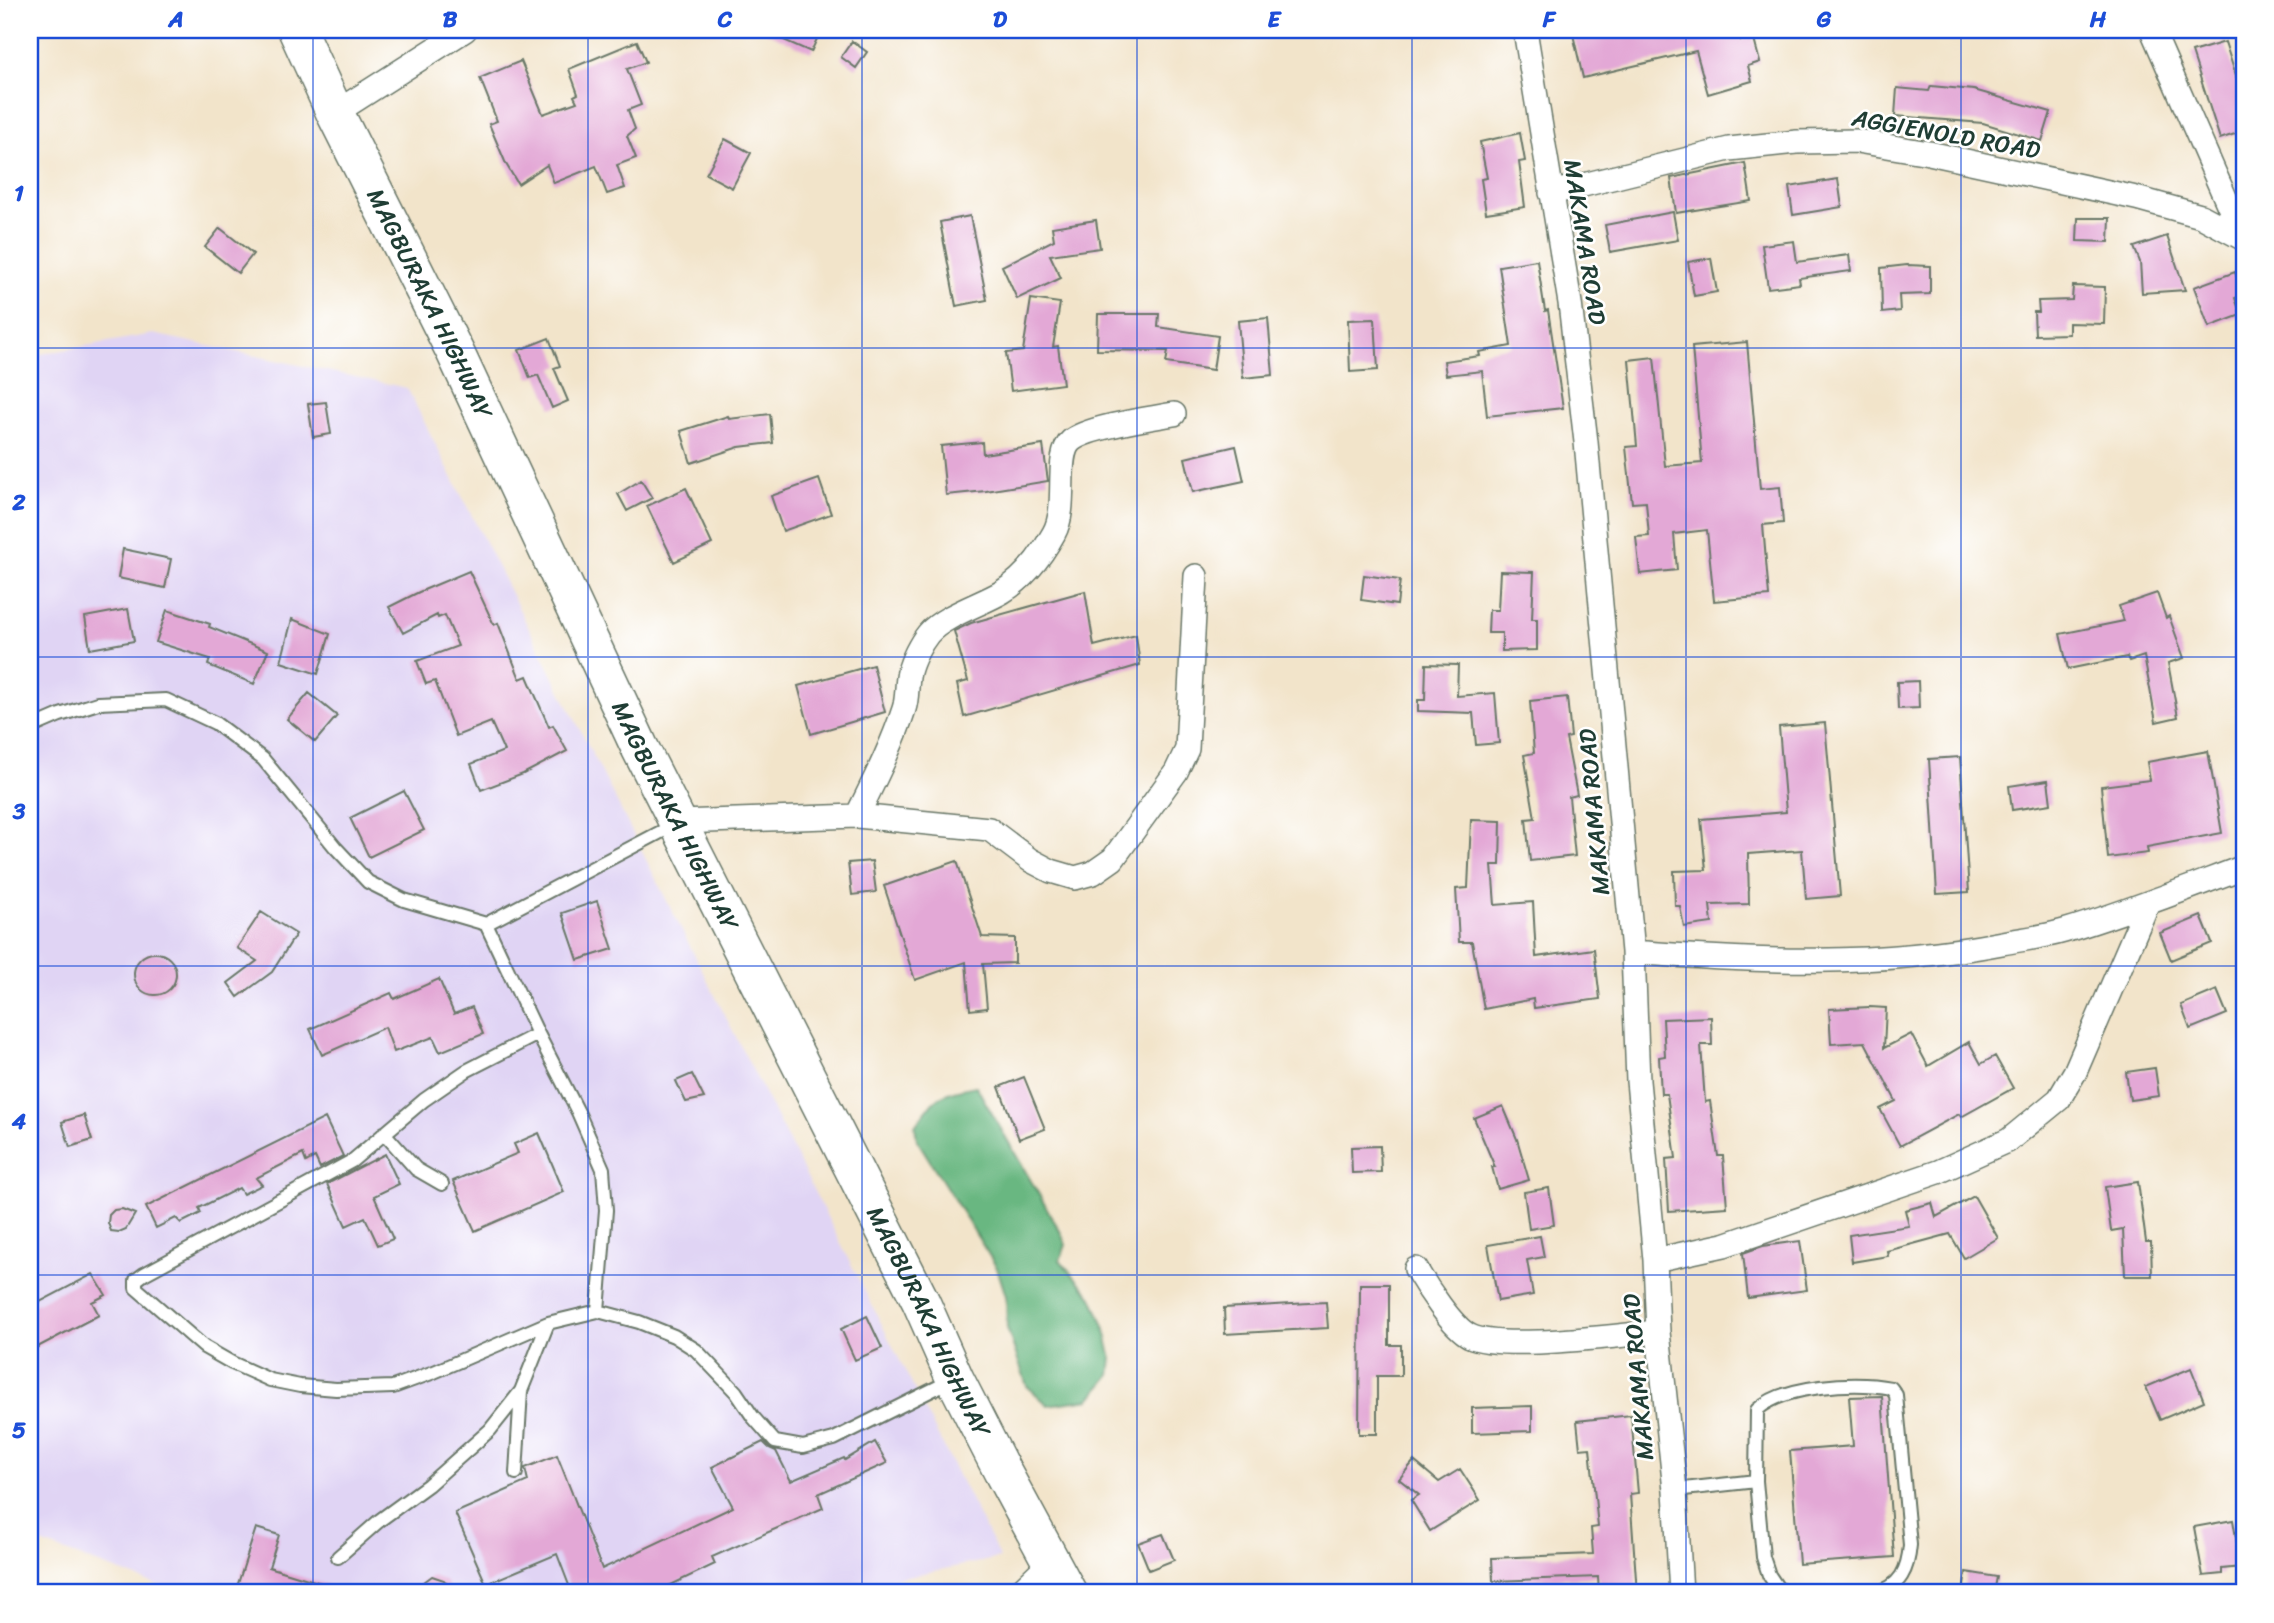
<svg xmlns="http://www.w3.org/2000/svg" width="2274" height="1623" viewBox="0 0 2274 1623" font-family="Sriracha,sans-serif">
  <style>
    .built { fill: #e0d4f4 }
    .forest { fill: #69b781; stroke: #447a5a; stroke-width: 2 }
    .building { fill: #e3a8d6 }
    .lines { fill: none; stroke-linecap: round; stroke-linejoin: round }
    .lane-casing { stroke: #697768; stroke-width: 16 }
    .street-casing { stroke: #697768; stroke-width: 26 }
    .primary-casing { stroke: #697768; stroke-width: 40 }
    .lane { stroke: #fff; stroke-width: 12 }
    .street { stroke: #fff; stroke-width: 23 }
    .primary { stroke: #fff; stroke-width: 37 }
    .grid { fill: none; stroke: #1d4ed8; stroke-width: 2; stroke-opacity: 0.55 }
    .labels { text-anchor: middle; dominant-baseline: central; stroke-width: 5; stroke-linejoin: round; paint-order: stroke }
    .street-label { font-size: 24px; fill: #1f3d34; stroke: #fff }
    .neatline { fill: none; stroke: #1d4ed8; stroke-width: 2.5 }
    .grid-label { font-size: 23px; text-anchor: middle; font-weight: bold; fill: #1d4ed8 }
  </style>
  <rect width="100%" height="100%" fill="#fff"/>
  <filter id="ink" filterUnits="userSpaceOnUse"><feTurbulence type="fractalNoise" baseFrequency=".0143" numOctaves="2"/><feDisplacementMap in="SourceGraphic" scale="14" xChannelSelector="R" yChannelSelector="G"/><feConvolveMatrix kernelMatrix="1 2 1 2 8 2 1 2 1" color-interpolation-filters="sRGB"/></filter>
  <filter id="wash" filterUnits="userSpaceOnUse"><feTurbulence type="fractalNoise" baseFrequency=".00686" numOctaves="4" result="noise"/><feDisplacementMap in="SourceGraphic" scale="28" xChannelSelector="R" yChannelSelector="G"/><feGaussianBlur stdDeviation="1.57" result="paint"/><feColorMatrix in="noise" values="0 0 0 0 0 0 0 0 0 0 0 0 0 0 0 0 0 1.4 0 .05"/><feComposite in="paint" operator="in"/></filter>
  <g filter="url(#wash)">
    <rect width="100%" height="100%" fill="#f2e4ca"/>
    <!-- built -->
    <path class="built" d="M153,334L407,388L1000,1558L822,1593H179L30,1539V356Z"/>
    <!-- forest -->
    <path class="forest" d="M976,1086L1060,1231L1066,1245L1060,1260L1092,1297L1104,1326L1112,1359L1110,1375L1090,1399L1048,1405L1027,1386L1007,1328L1006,1296L997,1268L917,1140L915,1126C936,1096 939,1093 976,1086Z"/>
    <g id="blocks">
      <!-- building -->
      <path class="building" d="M761,30H821L811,52Z
        M1572,30H1740L1741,40L1753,36L1760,62L1748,66L1752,81L1708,94L1696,51L1583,78Z
        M637,41L646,62L627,69L641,105L628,110L635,129L627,136L636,158L617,165L625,188L607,194L596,166L554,183L547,165L518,184L506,164L489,124L497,121L480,78L521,61L543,114L577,102L574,96L578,94L569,69Z
        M852,41L867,52L856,68L841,57Z
        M2225,42L2244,101V131L2220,139L2192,52Z
        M1931,86L1974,90L2051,112L2042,141L1983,123L1895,116L1897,88L1929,91Z
        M1520,133L1525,161L1519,162L1525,207L1486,213L1481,179L1487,178L1480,142Z
        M725,139L751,153L732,188L706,174Z
        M1745,163L1751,201L1676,213L1671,178Z
        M1838,179L1842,207L1793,215L1789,187Z
        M1673,212L1678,240L1610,252L1605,225Z
        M970,216L987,300L956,306L940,222Z
        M2078,218H2110L2109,242L2077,241Z
        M1096,220L1100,248L1050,255L1061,278L1017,299L1002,266L1054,240L1052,227Z
        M220,228L253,254L238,273L205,247Z
        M2167,236L2185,290L2142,293L2140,262L2134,247Z
        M1794,241L1797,262L1849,255L1851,271L1799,278L1800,284L1768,288L1762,245Z
        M1711,258L1717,292L1694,296L1688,262Z
        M1537,260L1545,311L1548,310L1563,408L1487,416L1482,371L1446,375L1444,361L1480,356L1479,352L1511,346L1499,266Z
        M1907,265L1930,266V294L1899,295L1900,311L1882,313L1881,268Z
        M2235,272L2243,295L2235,298L2241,315L2209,327L2194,287Z
        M2073,286L2105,287L2104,324L2069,323V334L2035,335L2034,312H2039L2038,301L2072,300Z
        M1031,299L1060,303L1053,347L1058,346L1063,384L1011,391L1006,353L1023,351Z
        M1098,314H1159L1158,327L1218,336L1213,370L1166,363L1168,351L1097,350Z
        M1268,318L1273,375L1243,378L1238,321Z
        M1375,319L1378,370L1350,372L1348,320Z
        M549,338L560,366L554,368L568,401L552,408L538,375L530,378L519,350Z
        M1747,342L1760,489L1780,487L1783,523L1763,525L1769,596L1714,601L1707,530L1674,534L1677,570L1640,574L1636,537L1649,536L1646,502L1632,503L1626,447L1637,446L1629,360L1654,357L1665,466L1702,463L1692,347Z
        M326,402L331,434L313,437L308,404Z
        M770,414L773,443L739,447L691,463L681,431L728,416L729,419Z
        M982,442L983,454L1043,445L1048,481L986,491L946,495L941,446Z
        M1236,446L1244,481L1193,492L1185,458Z
        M819,479L831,514L783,531L771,496Z
        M641,480L652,498L627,511L618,494Z
        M686,488L712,544L674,562L647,506Z
        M123,549L171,559L165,588L118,578Z
        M469,571L494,625L498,623L520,679L527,676L549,727L553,725L567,751L523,774L481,790L471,764L504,751L491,722L456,736L435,681L426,684L417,661L458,646L445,615L438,618L437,615L403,633L389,607L419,592Z
        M1500,571L1534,572L1532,619H1537V650L1502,651V633H1488L1489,610H1498Z
        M1364,575L1400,580L1397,605L1361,600Z
        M1085,591L1094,646L1136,635L1140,665L964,717L957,684L968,681L954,631L971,623Z
        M2157,593L2166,618L2169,616L2184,658L2168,663L2178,717L2156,722L2144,656L2129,661L2127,657L2068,669L2060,634L2124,621L2119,606Z
        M128,609L134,641L90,649L85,617Z
        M167,610L210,624L209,627L268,651L254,684L208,665L210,659L156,642Z
        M292,619L330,634L318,674L281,662Z
        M1426,664L1458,665L1457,696L1495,693L1499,743L1476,745L1473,713L1418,711V700H1425Z
        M873,665L885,712L811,734L798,686Z
        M1918,681L1919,708L1898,709L1897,682Z
        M309,693L337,716L315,742L287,719Z
        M1567,697L1571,737L1566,738L1577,795L1569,797L1575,856L1530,861L1526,819L1535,818L1524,755L1534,753L1530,701Z
        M1825,723L1840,896L1806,899L1802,850L1748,854L1749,904L1710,905L1712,923L1684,927L1680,906H1675L1674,871L1706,870L1701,819L1786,812L1779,727Z
        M2208,751L2222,833L2147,847L2148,853L2108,858L2101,786L2150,780L2147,762Z
        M1960,757L1969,892L1937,894L1929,759Z
        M2048,780L2051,804L2012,810L2009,786Z
        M404,791L424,830L369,857L350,818Z
        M1471,820L1501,821L1500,865H1492L1495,905L1533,902L1536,957L1594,949L1600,999L1534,1008L1533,999L1484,1009L1472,942H1459L1456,889L1468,888Z
        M872,861L876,892L852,895L848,863Z
        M957,861L982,937L1015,938V963L983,964L987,1008L970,1010L966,962L915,980L884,886Z
        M597,901L613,949L578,960L562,913Z
        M261,912L296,934L272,972L238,997L228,983L257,961L237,948Z
        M2201,916L2212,943L2171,960L2160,933Z
        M134 974a21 21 0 1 1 42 0a21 21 0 1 1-42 0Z
        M439,979L454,1014L472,1007L483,1034L440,1052L433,1037L394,1052L385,1027L322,1055L310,1029L391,993L394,999Z
        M2217,990L2227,1014L2190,1029L2181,1005Z
        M1870,1007L1886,1008L1884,1048L1911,1034L1928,1066L1969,1042L1981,1064L1995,1056L2013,1088L1961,1117L1959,1114L1900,1146L1880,1109L1896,1101L1865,1042L1831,1044L1829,1009Z
        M1711,1017L1712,1045H1701L1705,1102L1710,1101L1718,1156H1723L1727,1207L1669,1211L1666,1159L1676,1158L1667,1094H1661L1659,1057L1665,1056L1663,1019Z
        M2155,1068L2159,1096L2130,1100L2126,1072Z
        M692,1074L704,1098L686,1102L676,1081Z
        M1024,1077L1045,1129L1019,1139L999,1087Z
        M1503,1106L1517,1139L1529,1180L1498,1189L1492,1167H1495L1474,1118Z
        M84,1115L92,1140L70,1147L62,1122Z
        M325,1118L343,1156L320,1168L315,1157L306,1162L303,1154L256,1178L262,1185L243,1194L239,1188L199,1208L201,1213L181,1223L176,1218L156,1228L146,1207Z
        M539,1133L564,1192L475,1231L453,1181L518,1153L514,1144Z
        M1380,1146L1381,1172L1352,1173L1351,1147Z
        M385,1154L399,1184L374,1196L393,1239L378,1245L365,1217L346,1226L327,1184Z
        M2138,1182L2146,1242H2151L2152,1276H2125L2123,1229L2111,1231L2105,1187Z
        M1549,1188L1554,1225L1529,1229L1524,1192Z
        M1974,1196L1998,1238L1964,1258L1950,1234L1887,1251L1888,1256L1852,1262L1849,1235L1909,1226L1905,1210L1932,1203L1936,1217Z
        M122,1209L135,1214L126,1229L119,1232L111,1231L108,1223L109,1215L114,1210Z
        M1540,1236L1544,1257L1527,1260L1533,1295L1498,1301L1488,1245Z
        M1800,1241L1807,1290L1748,1298L1743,1253L1763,1246Z
        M93,1274L106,1295L92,1302L99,1315L30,1351V1307Z
        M1360,1284H1389V1345H1401V1376H1377V1434H1359Z
        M1326,1302L1328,1328L1225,1334L1224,1308Z
        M867,1316L882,1348L855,1360L841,1329Z
        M2191,1368L2204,1401L2160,1420L2146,1387Z
        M1882,1396L1894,1557L1799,1564L1790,1451L1853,1446L1849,1397Z
        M1532,1406V1431L1472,1433V1408Z
        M1631,1415L1638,1493L1630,1494L1637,1593H1599L1598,1577L1493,1581L1492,1558L1593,1554L1591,1528L1598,1527L1590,1448L1580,1449L1577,1421Z
        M763,1442L769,1448L776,1451L791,1481L844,1458L845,1460L875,1442L887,1463L818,1494L823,1508L712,1557L715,1564L654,1593H572L557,1554L486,1584L455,1513L528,1481L525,1468L557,1455L602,1569L733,1507L712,1467Z
        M1414,1461L1439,1482L1460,1469L1480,1500L1430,1531L1411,1500L1419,1495L1399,1479Z
        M2233,1520L2241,1567L2222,1569V1574L2203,1576L2194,1527Z
        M256,1528L279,1535L269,1567L340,1589L339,1593H235Z
        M1163,1534L1174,1560L1149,1570L1138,1543Z
        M1966,1572L1997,1577L1994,1593H1963Z
        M432,1576L444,1580L453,1593H409Z"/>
    </g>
  </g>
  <g filter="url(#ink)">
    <use href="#blocks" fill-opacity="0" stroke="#697768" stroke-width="2"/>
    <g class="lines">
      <!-- lane casing -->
      <g class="lane-casing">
        <path id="lane" d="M30,728L60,715L98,703L166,700L215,723L263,759L335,847L368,882L404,900L486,924L676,824
          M486,924L538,1034L578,1112L603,1169L606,1210L598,1311
          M538,1034L466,1071L424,1100L352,1161L144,1274L136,1280V1288L204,1347L232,1363L270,1380L300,1386L336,1389L393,1387L434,1372L548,1323L598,1311L639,1322L674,1336L696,1350L736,1392L753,1417L775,1442L803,1447L834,1439L952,1380
          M384,1133L416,1169L442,1184
          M516,1473L521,1391
          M1675,1490L1756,1481
          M338,1557L380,1520L428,1485L490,1430L521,1391L548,1323
          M1787,1593L1777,1587L1769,1575L1763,1557L1756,1481L1757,1410C1783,1385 1856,1381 1891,1388L1896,1395L1910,1545C1908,1569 1901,1587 1875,1593"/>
      </g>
      <!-- street casing -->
      <g class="street-casing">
        <path id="street" d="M1525,30L1570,303L1586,442L1633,952L1638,1081L1655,1260L1658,1332L1675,1490L1681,1593
          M2152,30L2242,236
          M335,113L465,30
          M1551,193L1729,149L1797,142L1857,141L1929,153L2136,198L2201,216L2244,239
          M857,816C874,781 892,746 904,709C908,697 906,684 909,672C912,660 920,644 928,634C943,616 982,604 1002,592C1025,578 1042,555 1054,533C1069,506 1054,456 1071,441C1087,427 1152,418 1174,414
          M679,822L857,816L989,829L1030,860L1051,871L1075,878L1093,873L1113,859L1176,772L1187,749L1196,576
          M1633,952C1759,962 1876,967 2002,943C2023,939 2044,937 2064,931C2125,913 2185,889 2244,867
          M1655,1260L1724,1245L1938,1172L2009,1140L2059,1099L2075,1072L2148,903
          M1416,1269C1426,1286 1452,1327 1470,1336C1502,1351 1618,1335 1658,1332
          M1018,1593L1051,1561"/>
      </g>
      <!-- primary casing -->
      <g class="primary-casing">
        <g id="primary">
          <path id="s1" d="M297,30L335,113L455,352L639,746L921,1302L955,1379L1002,1471L1068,1593"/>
        </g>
      </g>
      <!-- lane -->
      <use href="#lane" class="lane"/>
      <!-- street -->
      <use href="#street" class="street"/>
      <!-- primary -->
      <use href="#primary" class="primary"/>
    </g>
  </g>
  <!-- grid -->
  <path class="grid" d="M313,30V1593M588,30V1593M862,30V1593M1137,30V1593M1412,30V1593M1686,30V1593M1961,30V1593M30,348H2244M30,657H2244M30,966H2244M30,1275H2244"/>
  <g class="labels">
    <!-- street labels -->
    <g class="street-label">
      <text transform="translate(1946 134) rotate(10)">AGGIENOLD ROAD</text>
      <text transform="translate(1585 242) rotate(81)">MAKAMA ROAD</text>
      <text stroke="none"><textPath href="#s1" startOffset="304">MAGBURAKA HIGHWAY</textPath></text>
      <text transform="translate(1594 812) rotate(-95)">MAKAMA ROAD</text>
      <text stroke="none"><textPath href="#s1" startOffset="872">MAGBURAKA HIGHWAY</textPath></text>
      <text stroke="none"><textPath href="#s1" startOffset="1438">MAGBURAKA HIGHWAY</textPath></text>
      <text transform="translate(1638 1377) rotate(-95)">MAKAMA ROAD</text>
    </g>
  </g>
  <!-- margin -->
  <rect width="2274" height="1623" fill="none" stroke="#fff" stroke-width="77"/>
  <rect x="38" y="38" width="2198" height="1546" class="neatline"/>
  <g class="grid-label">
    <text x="176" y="27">A</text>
    <text x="450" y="27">B</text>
    <text x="725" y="27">C</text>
    <text x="1000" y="27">D</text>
    <text x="1274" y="27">E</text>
    <text x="1549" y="27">F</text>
    <text x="1824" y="27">G</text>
    <text x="2098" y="27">H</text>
    <text x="19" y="201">1</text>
    <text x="19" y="510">2</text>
    <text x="19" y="819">3</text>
    <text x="19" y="1129">4</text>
    <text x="19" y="1438">5</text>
  </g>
</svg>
